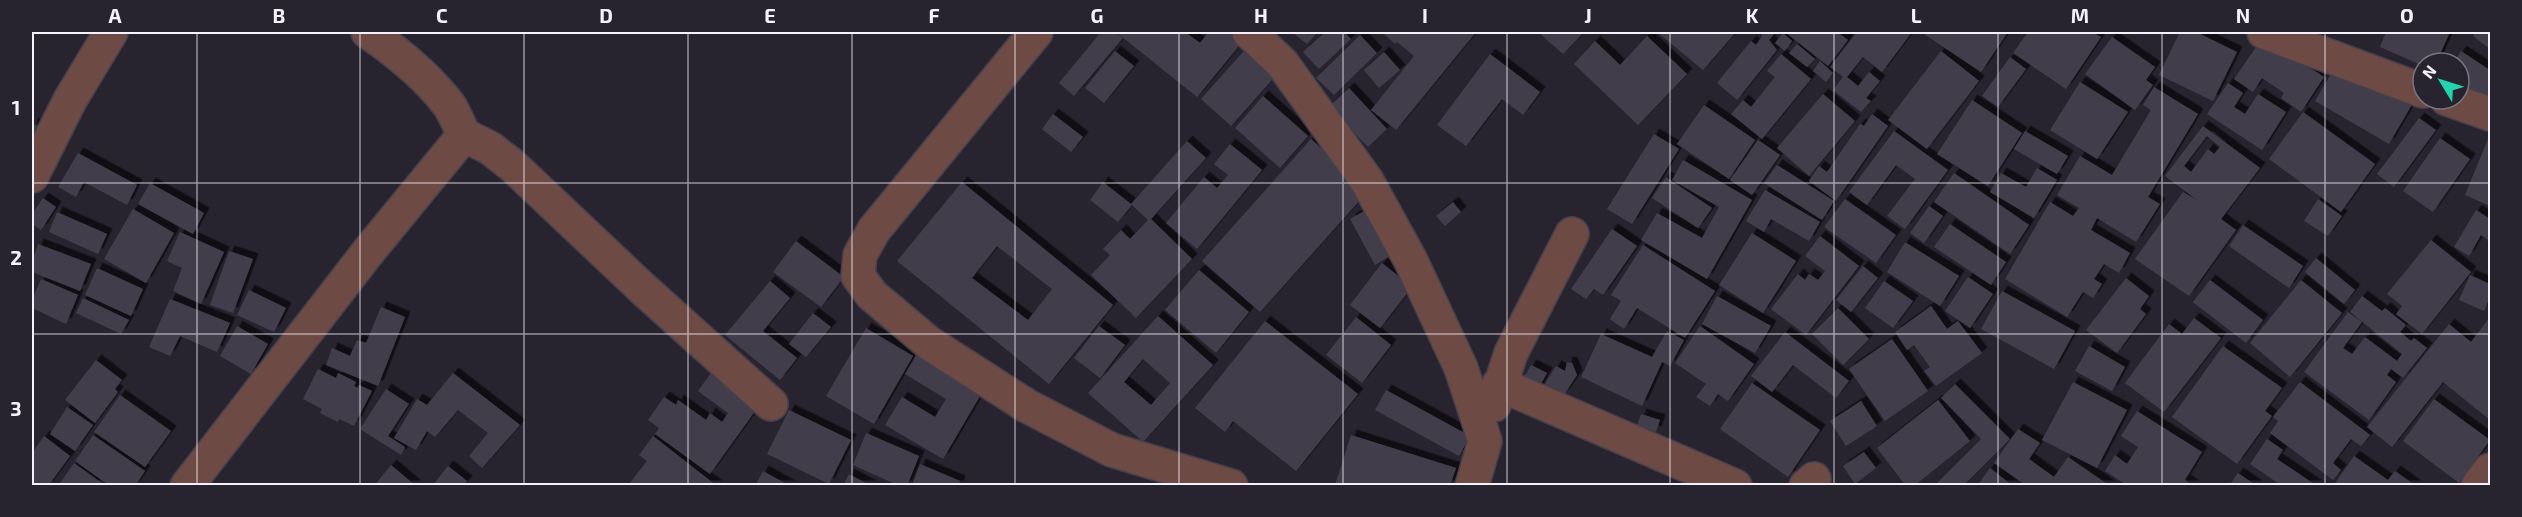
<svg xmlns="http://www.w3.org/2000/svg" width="2522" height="517" viewBox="0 0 2522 517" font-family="'Exo 2',sans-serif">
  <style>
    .building { fill: #433e4c; fill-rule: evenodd; filter: url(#shadow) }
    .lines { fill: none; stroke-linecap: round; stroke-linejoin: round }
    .minor-casing { stroke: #44404c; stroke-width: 36 }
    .minor { stroke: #6d4a43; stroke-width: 33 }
    .grid { fill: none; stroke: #f5f2fb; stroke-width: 1.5; stroke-opacity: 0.55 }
    .neatline { fill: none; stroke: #f5f2fb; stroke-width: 2 }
    .grid-label { font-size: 20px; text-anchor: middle; font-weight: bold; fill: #f5f2fb }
  </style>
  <defs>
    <filter id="shadow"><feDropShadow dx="5.5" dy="-5.5" stdDeviation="0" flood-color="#0009"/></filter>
  </defs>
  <rect width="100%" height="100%" fill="#27232f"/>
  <!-- building -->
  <path class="building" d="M1101,32H1115L1123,38L1074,96L1059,83Z
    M1116,32H1185L1200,43L1207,34L1204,32H1242L1247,36L1197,97Z
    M1292,32H1318L1307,44Z
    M1325,32H1344L1351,39L1319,69L1303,52Z
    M1382,32H1476L1396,130L1371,110L1414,56L1397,42L1395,44Z
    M1538,32H1584L1563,54Z
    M1657,32H1736L1703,70Z
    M1761,32H1776L1769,40L1777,50L1737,100L1717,83L1751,41L1756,45L1762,36Z
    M1785,32H1837L1848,40L1828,66Z
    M1857,32H1912L1882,72L1863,57L1847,77L1858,86L1869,72L1880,81L1866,98L1871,101L1861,112L1833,90L1843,77L1830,67Z
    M1921,32H2008L1981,72Z
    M2028,32H2092L2101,37L2066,89L2013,53Z
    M2180,32H2196L2237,52L2213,101L2159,75Z
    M2386,32H2450L2436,63H2423V66L2380,47Z
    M2476,32H2490V49L2473,36Z
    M1783,33L1792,41L1785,51L1775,43Z
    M1360,35L1377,53L1334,95L1316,78Z
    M1647,36L1687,74L1638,125L1574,64L1595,41L1620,65Z
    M2112,37L2155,67L2146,80L2153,85L2135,110L2085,74Z
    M2263,37L2324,77L2301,112L2281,98L2284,93L2262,78L2253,92L2234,79Z
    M1251,43L1281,70L1231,126L1201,99Z
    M1797,44L1815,59L1807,67L1789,53Z
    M1115,51L1134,66L1104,103L1085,88Z
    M1941,51L1979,81L1927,149L1888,120Z
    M2461,51L2488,69L2490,64V93L2486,99L2459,81V63H2453Z
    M1384,52L1400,70L1379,88L1364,70Z
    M1490,54L1540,92L1523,115L1502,99L1466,146L1437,125Z
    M1781,54L1811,79L1762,139L1731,114L1743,100L1751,107L1775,77L1767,71Z
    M2010,57L2026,69L1998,107L1982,96Z
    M2340,59L2414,101L2389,144L2315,101Z
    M1820,61L1833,73L1826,82L1813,71Z
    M2080,82L2128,112L2097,159L2050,130Z
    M2228,83L2243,93L2234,107L2245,114L2258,94L2286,112L2262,150L2207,114Z
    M2154,87L2198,114L2148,197L2160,204L2136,242L2097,218L2091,230L2130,253L2119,273L2104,264L2094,279L2102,284L2093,298L2083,292L2067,317L2005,279L2050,202L2073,216L2079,208L2057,195L2080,156L2112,175L2151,110L2143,105Z
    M1349,88L1387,129L1368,147L1329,107Z
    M1823,94L1855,121L1809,176L1777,148Z
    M1263,96L1308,136L1280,168L1235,128Z
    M1972,100L2022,133L1988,186L1937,154Z
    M1704,105L1755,140L1729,179L1677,144Z
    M2303,112L2375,164L2341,212L2269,159Z
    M1053,114L1083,137L1071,152L1042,129Z
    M1872,114L1888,126L1836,201L1809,181L1819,166L1827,172L1860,124L1864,126Z
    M2419,118L2436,130L2394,187L2377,174Z
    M32,123L39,127L32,139Z
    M2203,126L2260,168L2221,219L2236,230L2189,296L2135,259L2183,192L2197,200L2165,176ZM2207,136L2220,147L2214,154L2208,149L2191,172L2184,166Z
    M1894,131L1948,170L1905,229L1887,216L1915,179L1896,165L1867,205L1849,192Z
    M2025,131L2068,156L2057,174L2014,149Z
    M1654,134L1679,149L1632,224L1607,209Z
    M2490,134V206L2465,195Z
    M2440,138L2470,159L2433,212L2403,191Z
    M1311,139L1369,190L1260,312L1202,261Z
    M1758,140L1780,155L1752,195L1730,180Z
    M1187,141L1206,158L1151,219L1192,259L1136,318L1091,275L1110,255L1103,249L1121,230L1130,239L1148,220L1132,205L1118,222L1090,200L1103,182L1131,204Z
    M1230,144L1262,170L1197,249L1166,223L1204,177L1217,188L1228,175L1214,164Z
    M78,153L137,185L127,205L84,182L76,197L58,187Z
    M1683,160L1752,200L1707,279L1641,240L1657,213L1702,238L1719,207L1672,180Z
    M1777,165L1834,201L1822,220L1764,183Z
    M2037,168L2057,180L2034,218L1990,192L2001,173L2026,187Z
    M1954,173L2029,225L2010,254L1934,202Z
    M1666,177L1712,208L1698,228L1652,198Z
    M962,182L1113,305L1049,384L897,261ZM997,246L1052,289L1028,320L972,278Z
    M150,183L204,213L193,234L138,204Z
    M1765,190L1820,222L1809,241L1771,219L1764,232L1746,221Z
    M43,198L56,207L41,230L32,224V214Z
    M1845,199L1896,235L1876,263L1824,227Z
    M2318,199L2342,216L2328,236L2304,221Z
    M1453,202L1461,212L1445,226L1436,216Z
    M1375,205L1399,251L1375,265L1350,219Z
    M1929,206L1943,216L1924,243L1910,233Z
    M133,209L174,233L146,283L104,259Z
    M2476,210L2490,219V241L2481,235L2469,256L2454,247Z
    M57,212L107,234L98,254L49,232Z
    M1950,224L2006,262L1991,285L1934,247Z
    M2243,225L2303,266L2289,288L2229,246Z
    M1612,229L1637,246L1603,295L1594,289L1586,299L1571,289Z
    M180,232L224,252L201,304L173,291L182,268L167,261Z
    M1752,233L1796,261L1763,313L1719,285Z
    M1820,236L1859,266L1806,335L1771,309L1798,274L1805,280L1809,274L1818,280L1825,271L1805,256Z
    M2431,240L2471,272L2422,334L2396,314L2402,306L2387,294Z
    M796,241L844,277L821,307L773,272Z
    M1905,242L1959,276L1940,306L1887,272Z
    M38,244L91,264L80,291L32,272V262Z
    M1643,245L1715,291L1685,338L1637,308L1624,329L1610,319L1621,301L1611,295Z
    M229,251L253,259L233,313L210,305Z
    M2316,258L2355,290L2344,304L2305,272Z
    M1382,263L1412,287L1380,328L1350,305Z
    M1863,266L1878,278L1851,312L1836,300Z
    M97,268L143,289L131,316L85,295Z
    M1199,270L1249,312L1216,353L1165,310Z
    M2470,275L2490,284V297L2484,311L2459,300Z
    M1968,277L1993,294L1970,328L1945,311Z
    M2126,278L2149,296L2140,309L2146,314L2117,353L2086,330Z
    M41,279L78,295L66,324L32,308V300Z
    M2210,280L2263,320L2246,343L2193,302Z
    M2301,280L2342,313L2290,377L2250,343Z
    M770,281L790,298L763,331L797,358L780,380L725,335Z
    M1884,281L1913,301L1893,328L1865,308Z
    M249,290L286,308L274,332L237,315Z
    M2002,291L2075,331L2054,369L1981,329Z
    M1717,296L1771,326L1755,353L1702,324Z
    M2362,296L2382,311L2385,308L2406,325L2400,332L2411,341L2414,338L2427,348L2403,378L2391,369L2387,375L2396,382L2369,420L2304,372L2348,312L2362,322L2343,348L2352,354L2365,337L2397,361L2402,354L2350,312Z
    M83,298L129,320L121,334L76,313Z
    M170,299L230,323L217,352L180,336L170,356L149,347Z
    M1931,306L1947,329L1958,321L1982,353L1936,386L1924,371L1930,367L1914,345L1907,350L1895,332Z
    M381,307L405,317L378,386L326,365L332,348L350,356L357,340L366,343Z
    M1838,308L1869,339L1843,365L1812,334Z
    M813,313L831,327L806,357L789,344Z
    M1158,316L1213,365L1143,442L1088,393ZM1143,359L1170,383L1151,405L1124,382Z
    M1356,317L1391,345L1362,383L1326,355Z
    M2194,318L2221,338L2164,412L2125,383L2169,324L2182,334Z
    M2489,318L2490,420L2443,382L2392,447L2367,427L2449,324L2471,342Z
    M1265,321L1358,394L1296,471L1233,421L1225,432L1195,408Z
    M237,326L268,344L251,374L220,356Z
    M1099,326L1125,345L1100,378L1074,358Z
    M1700,326L1754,364L1728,401L1718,394L1710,406L1696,397L1706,384L1675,363Z
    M866,328L913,356L874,424L826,396Z
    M1667,331L1684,340L1670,366L1662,362L1642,406L1581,377L1601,334L1652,357Z
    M1785,332L1849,381L1836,398L1793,365L1772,392L1751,376Z
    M1892,339L1928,391L1885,421L1849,369Z
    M2089,346L2125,367L2112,391L2075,371Z
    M2223,346L2282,388L2265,411L2272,416L2237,464L2172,417Z
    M918,352L983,391L943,459L885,425L902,397L935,417L946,399L905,374Z
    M96,360L122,380L115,389L118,392L95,423L65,400Z
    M1567,362L1572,363L1577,375L1564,395L1543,387L1556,366L1565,371Z
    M1531,365L1547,373L1537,391L1521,382Z
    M318,369L336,378L338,373L356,382L354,386L358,388L359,385L372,391L354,426L339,419L338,422L320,413L322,409L303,399Z
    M453,373L520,425L482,468L469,456L488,433L458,410L435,437L427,431L416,450L394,438L417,399L427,405Z
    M711,373L758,407L710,474L655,434L659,428L648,420L664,397L676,405L678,400L706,420L710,413L722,422L728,413L698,391Z
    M2073,382L2127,410L2097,468L2042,440Z
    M2300,382L2370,435L2361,446L2351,439L2333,463L2341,470L2333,480L2270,433L2278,421L2273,417Z
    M1752,383L1820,430L1788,477L1720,429Z
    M1955,384L2010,439L1963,486H1934L1981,439L1941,398Z
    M386,389L409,404L388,436L405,447L401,455L360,429Z
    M1386,390L1470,436L1459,456L1375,410Z
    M120,395L171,431L145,467L94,432Z
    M2434,399L2490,440L2459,483L2403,441Z
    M1938,400L1970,441L1914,486H1906L1877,448Z
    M1861,401L1877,426L1846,446L1830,421Z
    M67,407L93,425L75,451L50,434Z
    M789,410L851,440L829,484L767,454Z
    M2137,411L2202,452L2185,480L2194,486H2128L2105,471L2115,455L2127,464L2138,447L2121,436Z
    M1641,414L1660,420L1656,432L1637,426Z
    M2018,429L2040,443L2029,459L2054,477L2068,457L2110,486H2027L1994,463Z
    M866,433L919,456L907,486H894L895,484L853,465Z
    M93,435L145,471L135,486H110L75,461Z
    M1351,435L1456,468L1450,486L1335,485Z
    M44,436L70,456L48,486H37L32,481V453Z
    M653,436L717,486H668L665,483L663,486H631L629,484L647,461L639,455Z
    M2267,439L2283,450L2277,459L2317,486H2282L2250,464Z
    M1864,452L1876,468L1855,484L1843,466Z
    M2354,456L2388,480L2395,471L2416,486H2333Z
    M74,463L106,486H58Z
    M920,464L960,481L959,486L912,485Z
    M391,465L416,486H374Z
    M448,466L467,481L463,486H432Z
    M1990,468L2013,486H1977Z
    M763,471L790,486H755Z
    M2238,473L2257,486H2235L2231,483Z
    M849,474L871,486H843Z"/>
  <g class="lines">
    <!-- minor casing -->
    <g class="minor-casing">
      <path id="minor" d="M1036,32L874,230L860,255L858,276L872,295L929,343L1027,406L1112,450L1231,486
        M1249,32L1282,63L1367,181L1411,261L1461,368L1485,441L1472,486
        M2264,32L2423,91
        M2447,99L2490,114
        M464,135L490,148L513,166L642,288L771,404
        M32,176L70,100L111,32
        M1499,384L1735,486
        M1494,405L1511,353L1572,234
        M187,486L368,252L464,135C459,125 455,114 449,105C427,76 397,52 368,32
        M1806,486L1814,479
        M2478,486L2490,470"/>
    </g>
    <!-- minor -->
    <use href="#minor" class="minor"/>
  </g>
  <!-- grid -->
  <path class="grid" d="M197,32V486M360,32V486M524,32V486M688,32V486M852,32V486M1015,32V486M1179,32V486M1343,32V486M1507,32V486M1670,32V486M1834,32V486M1998,32V486M2162,32V486M2325,32V486M32,183H2490M32,334H2490"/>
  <!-- border -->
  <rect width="2522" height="517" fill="none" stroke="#27232f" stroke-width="66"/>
  <!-- north arrow -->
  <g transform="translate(2441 81) rotate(308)"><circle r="28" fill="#27232f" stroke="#797681" stroke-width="1.5"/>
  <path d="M0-4.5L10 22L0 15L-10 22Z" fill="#23d5af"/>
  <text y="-9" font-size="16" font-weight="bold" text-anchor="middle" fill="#f5f2fb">N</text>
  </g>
  <rect x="33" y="33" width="2456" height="451" class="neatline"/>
  <g class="grid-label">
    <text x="115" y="23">A</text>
    <text x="279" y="23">B</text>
    <text x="442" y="23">C</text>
    <text x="606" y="23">D</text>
    <text x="770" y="23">E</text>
    <text x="934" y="23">F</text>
    <text x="1097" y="23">G</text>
    <text x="1261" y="23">H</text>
    <text x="1425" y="23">I</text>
    <text x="1588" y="23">J</text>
    <text x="1752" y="23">K</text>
    <text x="1916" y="23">L</text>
    <text x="2080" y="23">M</text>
    <text x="2243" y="23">N</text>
    <text x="2407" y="23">O</text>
    <text x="16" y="115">1</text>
    <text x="16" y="265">2</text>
    <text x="16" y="416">3</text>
  </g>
</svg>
